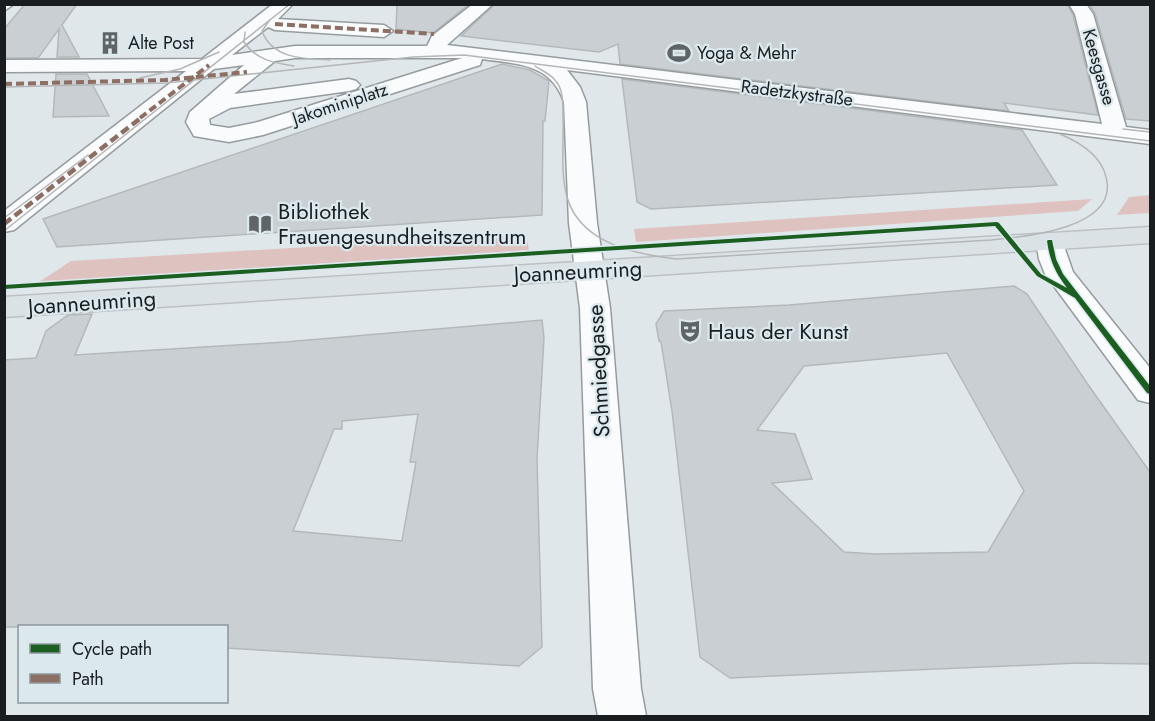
<svg xmlns="http://www.w3.org/2000/svg" width="1155" height="721" viewBox="0 0 1155 721" font-family="Jost,sans-serif">
  <style>
    .green { fill: #dec2c0 }
    .building { fill: #c9cfd2; stroke: #b3b9bb; stroke-width: 1.5; fill-rule: evenodd }
    .lines { fill: none; stroke-linecap: round; stroke-linejoin: round }
    .minor-casing { stroke: #969c9e; stroke-width: 3 }
    .major-casing { stroke: #bdc0c3; stroke-width: 3 }
    .minor { fill: #fafbfc; fill-rule: evenodd }
    .major { fill: #dae2e5; fill-rule: evenodd }
    .tram { stroke: #b4b6b7; stroke-width: 1.5 }
    .quiet-far1 { stroke: #8d6e63; stroke-width: 4; stroke-dasharray: 8 4; stroke-linecap: butt }
    .quiet { stroke: #8d6e63; stroke-width: 4.5; stroke-dasharray: 9 4.5; stroke-linecap: butt }
    .cycleway-casing { stroke: #dbe8ee; stroke-width: 3 }
    .cycleway { fill: #1b5e20; fill-rule: evenodd }
    .labels { text-anchor: middle; dominant-baseline: central; stroke-width: 4.5; stroke-linejoin: round; paint-order: stroke }
    .far-poi-label { font-size: 18px; fill: #191d20; stroke: #dbe8ee; text-anchor: start }
    .far-street-label { font-size: 18px; fill: #191d20; stroke: #dbe8ee }
    .poi-label { font-size: 22px; fill: #191d20; stroke: #dbe8ee; text-anchor: start }
    .street-label { font-size: 22px; fill: #191d20; stroke: #dbe8ee }
  </style>
  <rect width="100%" height="100%" fill="#dfe7ea"/>
  <!-- green -->
  <path class="green" d="M1150,195V213L1117,215L1129,197Z
    M1092,199L1078,211L636,242L634,229Z
    M526,234L529,250L39,282L71,261Z"/>
  <!-- building -->
  <path class="building" d="M25,4H77L62,25L79,57H57L59,29L38,58H4V29Z
    M397,4H469L433,33L396,29Z
    M495,4H1067L1073,15L1098,115L1004,103L1009,111L620,64L618,44L599,52L461,36Z
    M1089,4H1150V121L1126,119L1095,13Z
    M502,64L530,70L549,81L545,121H543L542,215L57,247L43,219Z
    M56,74H87L109,116L53,117Z
    M622,79L1022,130L1057,185L651,209L637,202Z
    M1014,286L1027,294L1089,386L1150,472V664L1078,663L730,678L700,657L672,411L661,342L659,341L656,324L664,311L789,305ZM947,353L1024,491L988,552L875,554L844,552L772,483L812,479L795,434L757,430L804,366Z
    M92,314L75,355L285,342L542,320L544,338L537,459L542,647L519,666L226,648V627H4V360L36,358L46,331L68,315ZM418,414L410,462H416L402,541L293,531L334,429H342V421Z"/>
  <g class="lines">
    <!-- minor casing -->
    <g class="minor-casing">
      <path id="minor" d="M4,4H14L4,11Z
        M273,4H293L278,19L384,25L393,31L384,37L275,30L268,27L232,55L295,46H427L432,36L473,4H493L447,45L1102,124L1075,14L1069,4H1086L1093,14L1126,127L1150,130V144L567,70L580,87L586,102L597,223L610,308L641,689L646,716H598L593,689L580,308L569,223L564,102C551,63 517,64 482,59L480,65L263,135L229,142L194,136L186,122L190,112L244,65L214,69L14,230L4,232V211L186,71L4,72V60L202,59ZM295,58H462L258,122L229,128L210,125L209,119L230,108L349,91L356,89L360,85L356,81L349,79L234,94L275,61Z
        M1050,233L1060,235L1073,272L1150,368V403L1138,400L1045,274L1039,259L1036,241L1040,235Z"/>
    </g>
    <!-- major casing -->
    <g class="major-casing">
      <path id="major" d="M1150,227V243L4,317V297Z"/>
    </g>
    <!-- minor -->
    <use href="#minor" class="minor"/>
    <!-- major -->
    <use href="#major" class="major"/>
    <!-- tram -->
    <path class="tram" d="M269,21L262,31C272,59 305,59 330,60
      M245,32L244,42C256,60 274,63 294,66
      M535,66C541,70 550,74 554,79C564,88 563,106 563,118C564,144 560,172 567,197C580,243 634,254 676,259L991,240C1026,237 1120,228 1106,177C1101,155 1079,142 1060,134
      M140,78L180,69L219,52
      M4,87L166,83L413,57L464,55L1150,141
      M1123,129L1150,132
      M4,218L88,155
      M4,231L290,4"/>
    <!-- quiet-far1 -->
    <path class="quiet-far1" d="M275,24L434,34
      M4,84L165,80L247,72
      M140,118L209,65"/>
    <!-- quiet -->
    <path class="quiet" d="M4,224L142,117"/>
    <!-- cycleway casing -->
    <g class="cycleway-casing">
      <path id="cycleway" d="M997,222L999,223L1041,274L1067,288C1055,272 1050,261 1047,241L1048,240H1052L1056,259L1063,274L1150,386V394L1147,393L1075,298L1037,276L995,226L4,289V285Z"/>
    </g>
    <!-- cycleway -->
    <use href="#cycleway" class="cycleway"/>
  </g>
  <!-- icons -->
  <defs>
    <g id="building-bare" transform="scale(1.8)"><path d="M-4-6H4V6H1V3H-1V6H-4ZM-2.5-4.3h1.7v1.8h-1.7ZM.8-4.3h1.7v1.8H.8ZM-2.5-1h1.7V.8h-1.7ZM.8-1h1.7V.8H.8Z" fill="#5e6467" stroke="#dbe8ee" stroke-width="2.5" paint-order="stroke"/></g>
    <g id="stadium-bare" transform="scale(1.8)"><path d="M0-5a6.5 5 0 1 0 0 10a6.5 5 0 1 0 0-10ZM-3.5-1.8h7v3.6h-7Z" fill="#5e6467" stroke="#dbe8ee" stroke-width="2.5" paint-order="stroke"/></g>
    <g id="library-bare" transform="scale(1.8)"><path d="M-6-4Q-3-5.5-.7-3.5V5Q-3 3-6 4ZM6-4Q3-5.5 .7-3.5V5Q3 3 6 4Z" fill="#5e6467" stroke="#dbe8ee" stroke-width="2.5" paint-order="stroke"/></g>
    <g id="theatre-bare" transform="scale(1.8)"><path d="M-5-5.5Q0-4 5-5.5V0Q5 5 0 6Q-5 5-5 0ZM-3.3-2.5H-1v1.5H-3.3ZM1-2.5H3.3v1.5H1ZM-2.8 1Q0 5.5 2.8 1Z" fill="#5e6467" stroke="#dbe8ee" stroke-width="2.5" paint-order="stroke"/></g>
  </defs>
  <g fill-rule="evenodd">
    <use href="#building-bare" x="110" y="43"/>
    <use href="#stadium-bare" x="679" y="53"/>
    <use href="#library-bare" x="260" y="224"/>
    <use href="#theatre-bare" x="690" y="331"/>
  </g>
  <g class="labels">
    <!-- far-poi labels -->
    <g class="far-poi-label">
      <text x="128" y="43">Alte Post</text>
      <text x="697" y="53">Yoga &amp; Mehr</text>
    </g>
    <!-- far-street labels -->
    <g class="far-street-label">
      <text transform="translate(1099 67) rotate(74)">Keesgasse</text>
      <text transform="translate(797 93) rotate(7)">Radetzkystraße</text>
      <text transform="translate(340 104) rotate(-18)">Jakominiplatz</text>
    </g>
    <!-- poi labels -->
    <g class="poi-label">
      <text x="278" y="211">Bibliothek<tspan x="278" dy="25">Frauengesundheitszentrum</tspan></text>
      <text x="708" y="331">Haus der Kunst</text>
    </g>
    <!-- street labels -->
    <g class="street-label">
      <text transform="translate(578 271) rotate(-3)">Joanneumring</text>
      <text transform="translate(92 302) rotate(-4)">Joanneumring</text>
      <text transform="translate(598 371) rotate(-93)">Schmiedgasse</text>
    </g>
  </g>
  <!-- border -->
  <rect width="1155" height="721" fill="none" stroke="#191d20" stroke-width="12"/>
  <!-- legend -->
  <rect x="18" y="625" width="210" height="78" fill="#dbe8ee" stroke="#8d979c" stroke-width="1.5"/>
  <rect x="30" y="644" width="30" height="9" fill="#1b5e20" stroke="#8d979c" stroke-width="1.5"/>
  <text x="72" y="655" font-size="18" fill="#191d20">Cycle path</text>
  <rect x="30" y="674" width="30" height="9" fill="#8d6e63" stroke="#8d979c" stroke-width="1.5"/>
  <text x="72" y="685" font-size="18" fill="#191d20">Path</text>
</svg>
